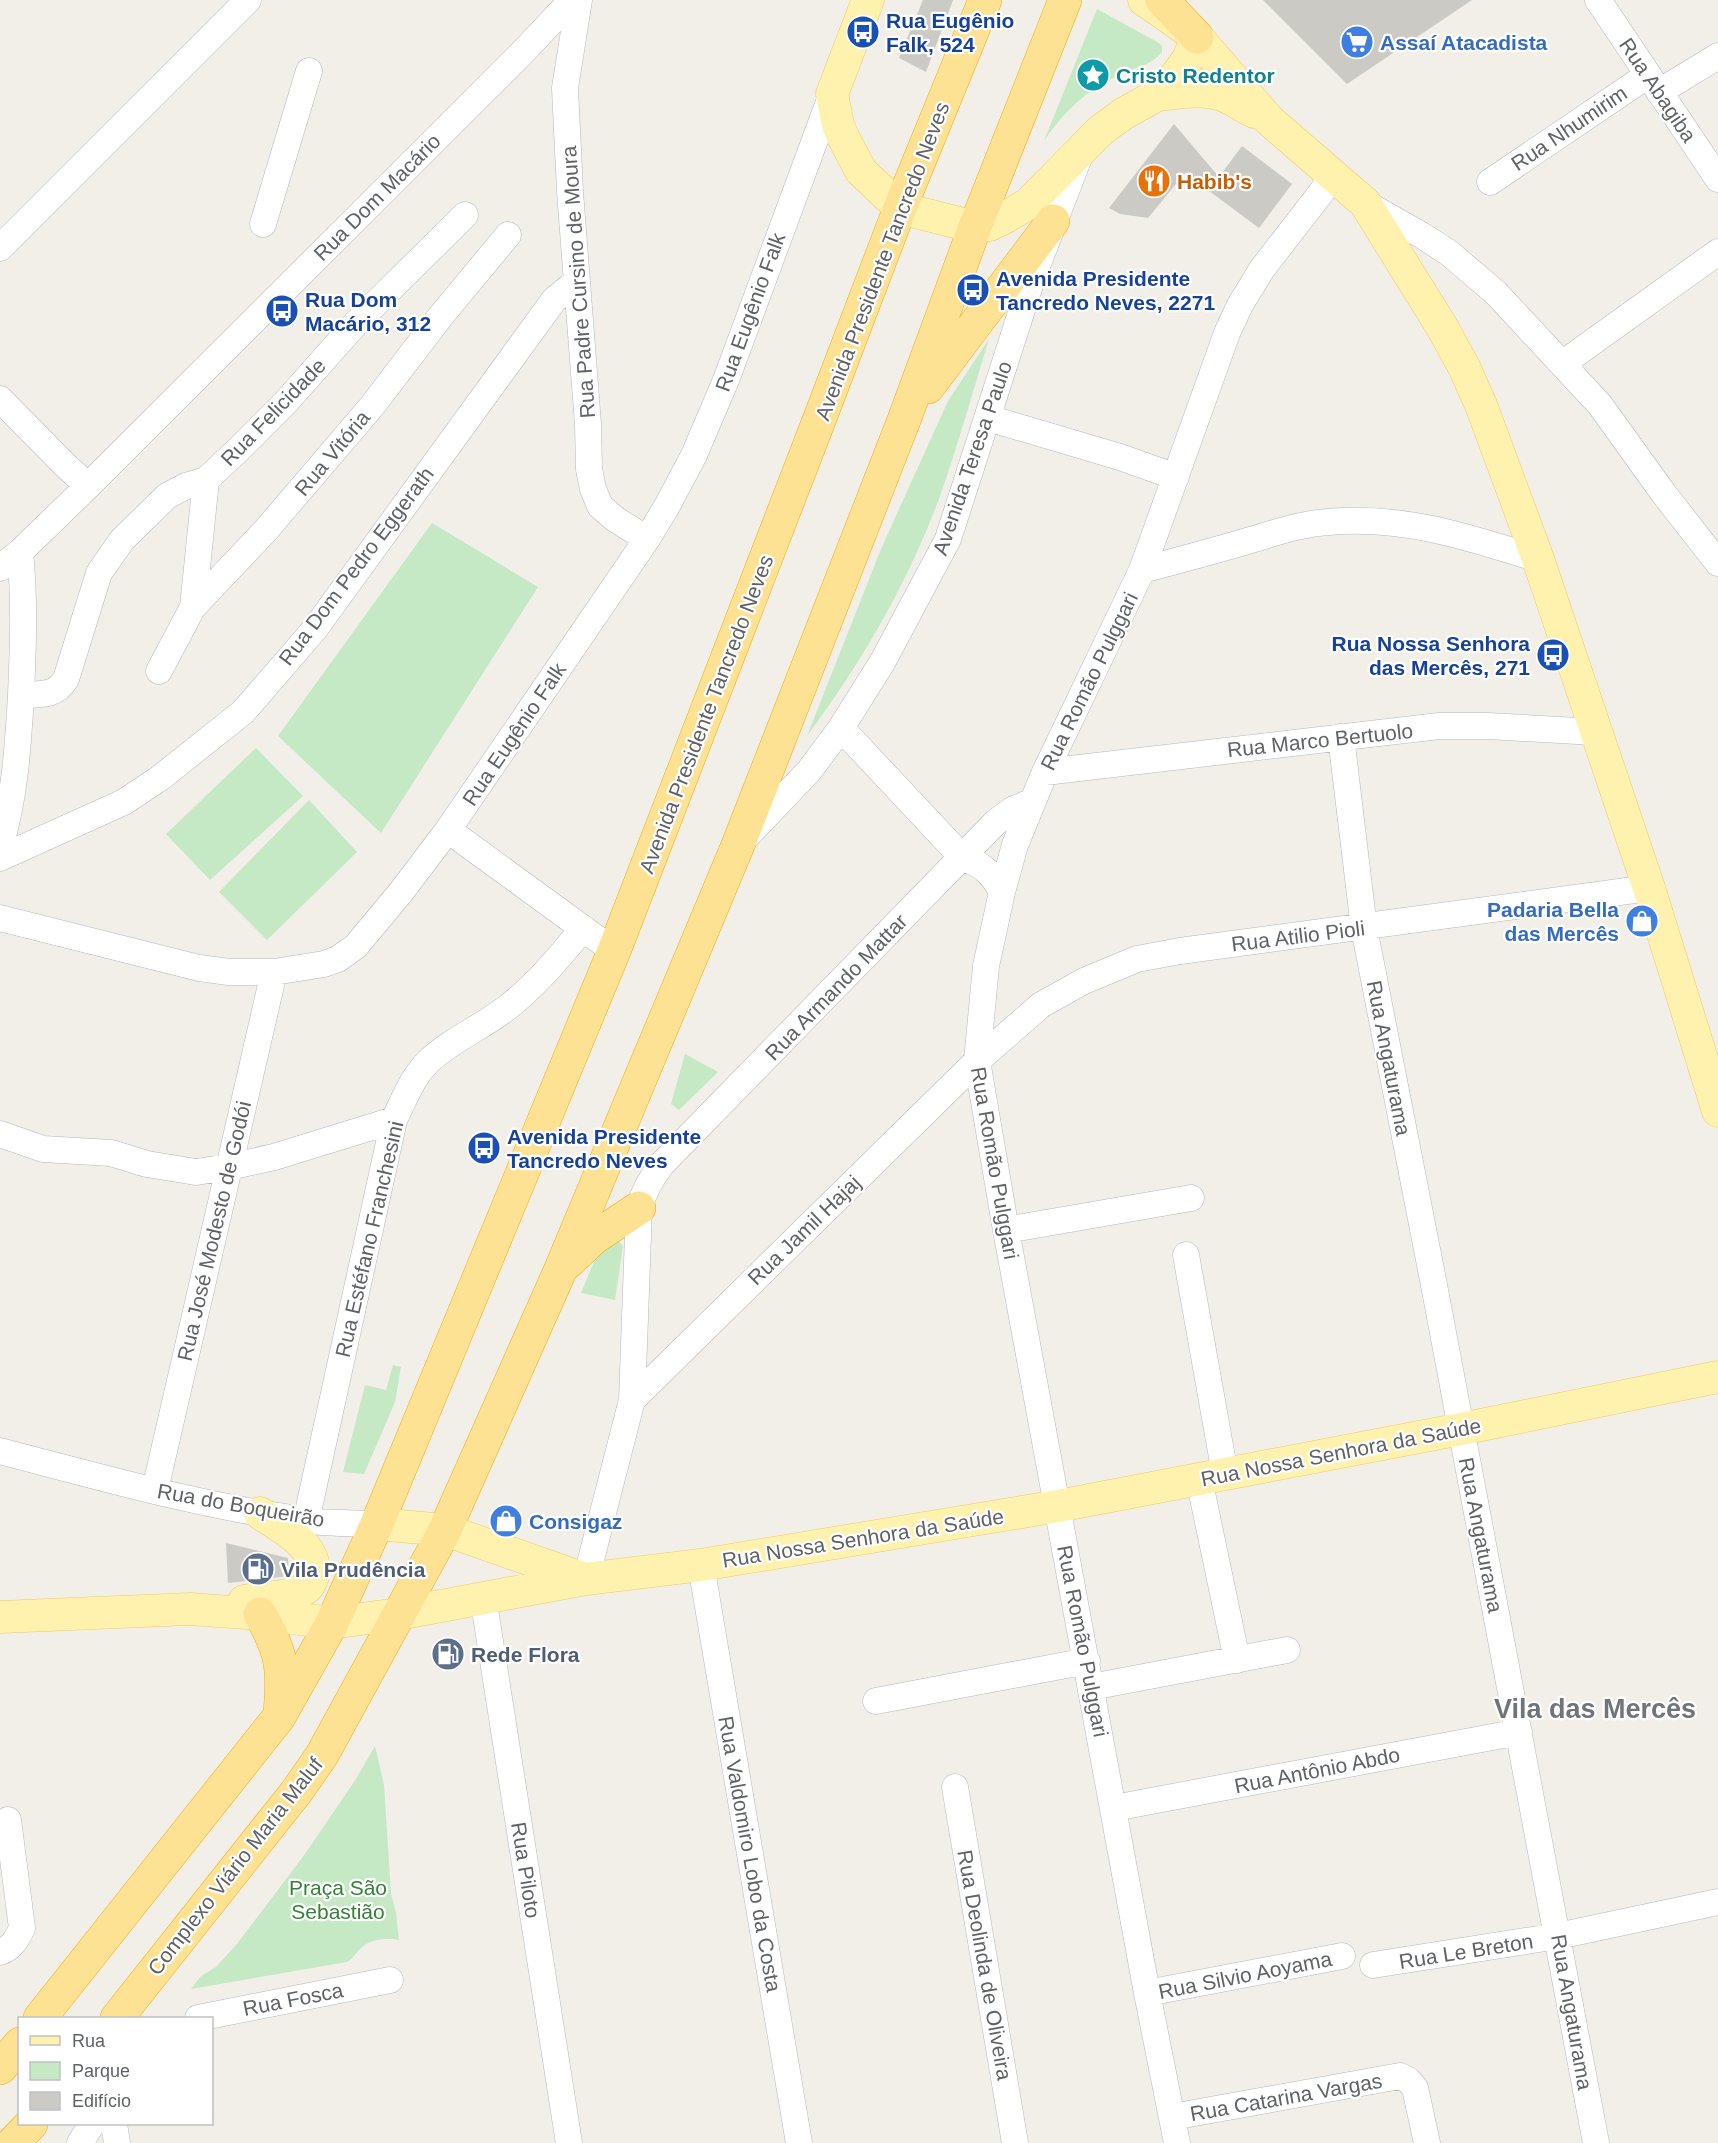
<svg xmlns="http://www.w3.org/2000/svg" width="1718" height="2143" viewBox="0 0 1718 2143" font-family="Helvetica,sans-serif">
  <style>
    .green { fill: #c5e8c5 }
    .building { fill: #cccac5 }
    .lines { fill: none; stroke-linecap: round; stroke-linejoin: round }
    .minor-casing { stroke: #b5b8bc; stroke-width: 27 }
    .major-casing { stroke: #f2c960; stroke-width: 33 }
    .highway-casing { stroke: #f9ab00; stroke-width: 34 }
    .minor { stroke: #fff; stroke-width: 26 }
    .major { stroke: #fff2af; stroke-width: 32 }
    .highway { stroke: #fde293; stroke-width: 33 }
    .labels { text-anchor: middle; dominant-baseline: central; stroke-width: 4.5; stroke-linejoin: round; paint-order: stroke }
    .transit-label { font-size: 21px; font-weight: bold; fill: #164399; stroke: #fff; text-anchor: start }
    .shop-label { font-size: 21px; font-weight: bold; fill: #366cbe; stroke: #fff; text-anchor: start }
    .culture-label { font-size: 21px; font-weight: bold; fill: #0d838f; stroke: #fff; text-anchor: start }
    .street-label { font-size: 21px; fill: #5f6368; stroke: #fff }
    .food-label { font-size: 21px; font-weight: bold; fill: #c56008; stroke: #fff; text-anchor: start }
    .service-label { font-size: 21px; font-weight: bold; fill: #4e5e75; stroke: #fff; text-anchor: start }
    .park-label { font-size: 21px; fill: #348238; stroke: #fff }
    .district-label { font-size: 27px; font-weight: bold; fill: #70757a; stroke: #fff }
  </style>
  <rect width="100%" height="100%" fill="#f1efe8"/>
  <!-- green -->
  <path class="green" d="M1097,9L1159,43L1162,46V52C1151,66 1132,68 1117,76C1086,90 1063,113 1044,141Z
    M989,339C973,391 958,445 940,496C908,583 862,662 807,736L881,549L948,401Z
    M432,523L538,587L381,833L278,736Z
    M256,748L303,796L210,880L166,834Z
    M309,800L357,852L267,940L219,892Z
    M685,1054L718,1072L679,1110L671,1104Z
    M619,1241L623,1246L615,1300L581,1293L601,1245Z
    M393,1365L401,1367L395,1402L364,1474L343,1472L365,1385L386,1390Z
    M375,1746L384,1785L391,1894L396,1913L399,1940C384,1937 368,1939 357,1952C354,1956 352,1959 347,1962L191,1989L201,1976L216,1967L237,1944L305,1854L356,1779Z"/>
  <!-- building -->
  <path class="building" d="M923,0H953L926,72L899,58Z
    M1263,0H1472L1347,84Z
    M1174,124L1219,177L1242,146L1292,184L1259,228L1185,173L1148,218L1120,214L1109,208Z
    M226,1543L288,1558L289,1576L228,1583Z"/>
  <g class="lines">
    <!-- minor casing -->
    <g class="minor-casing">
      <path id="minor" d="M579,0L565,88L570,192L588,424L589,469L593,489L600,506L615,519L647,539
        M1598,0L1718,179
        M1659,92L1718,56
        M1490,182L1648,75
        M1365,203L1423,236L1449,253L1496,293L1600,405L1664,494L1718,563
        M263,224L309,71
        M0,248L248,0
        M1562,364L1718,252
        M0,399L65,465L88,486
        M988,418L1120,457L1176,477
        M0,568L20,552L88,486L521,54L572,0
        M1142,570C1176,561 1210,552 1244,542C1272,534 1299,524 1328,522C1402,515 1468,537 1538,559
        M193,607L206,480
        M159,671L193,607L266,530L372,406L440,317L508,235
        M21,695C40,694 55,697 66,679L99,573L122,540L167,496L186,486L206,480L239,449L285,403L358,321L465,215
        M841,728L963,858C982,864 993,874 1002,892
        M1341,737L1364,928L1434,1285L1596,2143
        M1045,772L1439,726H1488L1595,732
        M448,830L614,951
        M745,838L809,771L841,728L883,661L948,539L1032,279L1080,155
        M0,846C15,797 18,746 21,695C23,647 25,600 20,552
        M0,858L124,802L160,778L243,712L314,630L554,300L577,281
        M0,918L199,968L229,972H274L324,964L338,959L356,946L401,892L448,830L647,539L667,506L694,455L726,380L832,94
        M0,1134L43,1149L111,1153L147,1164L196,1172L229,1167L274,1157L394,1120
        M1006,1230L1191,1198
        M1186,1255L1225,1474
        M632,1400L977,1061L1041,1005L1084,981L1137,959L1180,951L1649,888
        M0,1451C100,1477 201,1506 304,1520C328,1524 353,1523 377,1524
        M1199,1479L1237,1660
        M155,1490L274,972
        M306,1521L394,1120C404,1100 412,1077 429,1061C452,1039 483,1027 508,1007C536,985 561,956 583,928
        M701,1565L799,2143
        M586,1579L632,1400L639,1208C644,1191 651,1178 662,1164L996,822L1012,810L1031,802
        M483,1597L569,2143
        M1091,1687L1287,1650
        M876,1701L1087,1661
        M955,1787L1015,2143
        M1114,1808L1519,1732
        M0,1952C12,1948 17,1939 22,1928L8,1820
        M1373,1965L1558,1936L1718,1902
        M1147,1993L1342,1956
        M198,2018L390,1980
        M1172,2117L1400,2076L1408,2080L1415,2088L1427,2143
        M114,2124L117,2143
        M80,2143L92,2124
        M1177,2143L1147,1993L1006,1230L977,1061L986,966L1002,892L1015,845L1045,772L1142,570L1227,333L1240,305L1262,269L1334,176"/>
    </g>
    <!-- major casing -->
    <g class="major-casing">
      <path id="major" d="M868,0L832,94L838,125L843,137L861,171L900,208L975,227L990,225L1006,217L1028,204L1100,131L1123,114L1157,95L1175,77L1188,59L1197,37
        M1144,0L1197,37L1269,120L1365,203L1442,327L1464,367L1481,405L1538,559L1649,888L1718,1111
        M1157,95C1178,93 1204,88 1224,96C1234,100 1244,107 1254,112
        M377,1524L445,1530L582,1578
        M244,1601C262,1598 286,1598 303,1590C309,1587 311,1582 313,1576C319,1545 281,1528 260,1513
        M0,1617L190,1609L260,1614L332,1623L398,1614L586,1579L701,1565L1058,1506L1461,1429L1718,1377"/>
    </g>
    <!-- highway casing -->
    <g class="highway-casing">
      <path id="highway" d="M1162,0L1197,37
        M928,387L1053,221
        M567,1263L595,1237L639,1208
        M260,1614C282,1652 284,1669 280,1713
        M40,2018L279,1717L332,1623L377,1524L614,951L818,423L900,208L985,0
        M117,2018L297,1791L322,1755L445,1530L560,1271L738,845L904,420L975,227L1065,0
        M0,2068L20,2044
        M13,2143L31,2124"/>
    </g>
    <!-- minor -->
    <use href="#minor" class="minor"/>
    <!-- major -->
    <use href="#major" class="major"/>
    <!-- highway -->
    <use href="#highway" class="highway"/>
  </g>
  <!-- icons -->
  <defs>
    <g id="bus-disc" transform="scale(1.725)"><circle r="9.5" fill="#1a4fb4" stroke="#fff"/><path d="M-5-6H5V4H4V6H2V4H-2V6H-4V4H-5ZM-3.5-4V0h7V-4ZM-3.5 1.2v1.5H-2V1.2ZM2 1.2v1.5H3.5V1.2Z" fill="#fff"/></g>
    <g id="supermarket-disc" transform="scale(1.725)"><circle r="9.5" fill="#3f7fe0" stroke="#fff"/><path d="M-6-5.5h2.5l.6 2H6L4.5 2H-2.5L-4.4-4H-6ZM-1.5 3.2a1.3 1.3 0 1 0 .1 0ZM3 3.2a1.3 1.3 0 1 0 .1 0Z" fill="#fff"/></g>
    <g id="sight-disc" transform="scale(1.725)"><circle r="9.5" fill="#0f9aa8" stroke="#fff"/><path d="M0-6L1.8-2.2L6-1.7L2.9 1.2L3.7 5.4L0 3.3L-3.7 5.4L-2.9 1.2L-6-1.7L-1.8-2.2Z" fill="#fff"/></g>
    <g id="restaurant-disc" transform="scale(1.725)"><circle r="9.5" fill="#e8710a" stroke="#fff"/><path d="M-5-6h1v4h1v-4h1v4h1v-4h1v5L-1.5 .5V6h-2V.5L-5-1ZM5-6V6H3V1.5H1.5Q1.5-4 5-6Z" fill="#fff"/></g>
    <g id="shop-disc" transform="scale(1.725)"><circle r="9.5" fill="#3f7fe0" stroke="#fff"/><path d="M-5-2.5h2.3a2.7 3.5 0 0 1 5.4 0H5L5.5 6h-11ZM-1.5-2.5h3a1.5 2.3 0 0 0-3 0Z" fill="#fff"/></g>
    <g id="fuel-disc" transform="scale(1.725)"><circle r="9.5" fill="#5c6f8a" stroke="#fff"/><path d="M-5.5-6h7V0h2V4h1.3V-2.5L3-4.5l.8-.8L6-3V5H2.5V1h-1V6h-7ZM-4.2-4.7v3.2H.2V-4.7Z" fill="#fff"/></g>
  </defs>
  <g fill-rule="evenodd">
    <use href="#bus-disc" x="863" y="32"/>
    <use href="#supermarket-disc" x="1357" y="42"/>
    <use href="#sight-disc" x="1093" y="75"/>
    <use href="#restaurant-disc" x="1154" y="181"/>
    <use href="#bus-disc" x="973" y="290"/>
    <use href="#bus-disc" x="282" y="311"/>
    <use href="#bus-disc" x="1553" y="655"/>
    <use href="#shop-disc" x="1642" y="921"/>
    <use href="#bus-disc" x="484" y="1148"/>
    <use href="#shop-disc" x="506" y="1521"/>
    <use href="#fuel-disc" x="258" y="1569"/>
    <use href="#fuel-disc" x="448" y="1654"/>
  </g>
  <g class="labels">
    <!-- transit labels -->
    <g class="transit-label">
      <text x="886" y="20">Rua Eugênio<tspan x="886" dy="24">Falk, 524</tspan></text>
      <text x="996" y="278">Avenida Presidente<tspan x="996" dy="24">Tancredo Neves, 2271</tspan></text>
      <text x="305" y="299">Rua Dom<tspan x="305" dy="24">Macário, 312</tspan></text>
      <text x="1530" y="643" text-anchor="end">Rua Nossa Senhora<tspan x="1530" dy="24">das Mercês, 271</tspan></text>
      <text x="507" y="1136">Avenida Presidente<tspan x="507" dy="24">Tancredo Neves</tspan></text>
    </g>
    <!-- shop labels -->
    <g class="shop-label">
      <text x="1380" y="42">Assaí Atacadista</text>
      <text x="1619" y="909" text-anchor="end">Padaria Bella<tspan x="1619" dy="24">das Mercês</tspan></text>
      <text x="529" y="1521">Consigaz</text>
    </g>
    <!-- culture labels -->
    <g class="culture-label">
      <text x="1116" y="75">Cristo Redentor</text>
    </g>
    <!-- street labels -->
    <g class="street-label">
      <text transform="translate(1658 90) rotate(56)">Rua Abagiba</text>
      <text transform="translate(1569 128) rotate(-34)">Rua Nhumirim</text>
      <text transform="translate(377 197) rotate(-45)">Rua Dom Macário</text>
      <text transform="translate(882 261) rotate(-69)">Avenida Presidente Tancredo Neves</text>
      <text transform="translate(578 282) rotate(-94)">Rua Padre Cursino de Moura</text>
      <text transform="translate(750 312) rotate(-70)">Rua Eugênio Falk</text>
      <text transform="translate(273 412) rotate(-46)">Rua Felicidade</text>
      <text transform="translate(332 453) rotate(-50)">Rua Vitória</text>
      <text transform="translate(972 458) rotate(-71)">Avenida Teresa Paulo</text>
      <text transform="translate(356 566) rotate(-53)">Rua Dom Pedro Eggerath</text>
      <text transform="translate(1089 681) rotate(-64)">Rua Romão Pulggari</text>
      <text transform="translate(706 714) rotate(-69)">Avenida Presidente Tancredo Neves</text>
      <text transform="translate(514 734) rotate(-56)">Rua Eugênio Falk</text>
      <text transform="translate(1320 740) rotate(-6)">Rua Marco Bertuolo</text>
      <text transform="translate(1298 936) rotate(-7)">Rua Atilio Pioli</text>
      <text transform="translate(836 987) rotate(-46)">Rua Armando Mattar</text>
      <text transform="translate(1389 1058) rotate(79)">Rua Angaturama</text>
      <text transform="translate(995 1163) rotate(80)">Rua Romão Pulggari</text>
      <text transform="translate(804 1230) rotate(-44)">Rua Jamil Hajaj</text>
      <text transform="translate(214 1231) rotate(-77)">Rua José Modesto de Godói</text>
      <text transform="translate(369 1239) rotate(-77)">Rua Estéfano Franchesini</text>
      <text transform="translate(1341 1452) rotate(-11)">Rua Nossa Senhora da Saúde</text>
      <text transform="translate(241 1505) rotate(10)">Rua do Boqueirão</text>
      <text transform="translate(1481 1535) rotate(79)">Rua Angaturama</text>
      <text transform="translate(863 1538) rotate(-9)">Rua Nossa Senhora da Saúde</text>
      <text transform="translate(1083 1641) rotate(79)">Rua Romão Pulggari</text>
      <text transform="translate(1317 1770) rotate(-11)">Rua Antônio Abdo</text>
      <text transform="translate(750 1854) rotate(80)">Rua Valdomiro Lobo da Costa</text>
      <text transform="translate(235 1866) rotate(-52)">Complexo Viário Maria Maluf</text>
      <text transform="translate(526 1870) rotate(81)">Rua Piloto</text>
      <text transform="translate(1466 1951) rotate(-9)">Rua Le Breton</text>
      <text transform="translate(985 1965) rotate(80)">Rua Deolinda de Oliveira</text>
      <text transform="translate(1245 1975) rotate(-11)">Rua Silvio Aoyama</text>
      <text transform="translate(293 1999) rotate(-11)">Rua Fosca</text>
      <text transform="translate(1572 2012) rotate(80)">Rua Angaturama</text>
      <text transform="translate(1286 2097) rotate(-10)">Rua Catarina Vargas</text>
    </g>
    <!-- food labels -->
    <g class="food-label">
      <text x="1177" y="181">Habib's</text>
    </g>
    <!-- service labels -->
    <g class="service-label">
      <text x="281" y="1569">Vila Prudência</text>
      <text x="471" y="1654">Rede Flora</text>
    </g>
    <!-- park labels -->
    <g class="park-label">
      <text x="338" y="1887">Praça São<tspan x="338" dy="24">Sebastião</tspan></text>
    </g>
    <!-- district labels -->
    <g class="district-label">
      <text x="1595" y="1709">Vila das Mercês</text>
    </g>
  </g>
  <!-- legend -->
  <rect x="18" y="2017" width="195" height="108" fill="#ffffff" stroke="#bfc1c3" stroke-width="1.5"/>
  <rect x="30" y="2036" width="30" height="9" fill="#fff2af" stroke="#bfc1c3" stroke-width="1.5"/>
  <text x="72" y="2047" font-size="18" fill="#5f6368">Rua</text>
  <rect x="30" y="2062" width="30" height="18" fill="#c5e8c5" stroke="#bfc1c3" stroke-width="1.5"/>
  <text x="72" y="2077" font-size="18" fill="#5f6368">Parque</text>
  <rect x="30" y="2092" width="30" height="18" fill="#cccac5" stroke="#bfc1c3" stroke-width="1.5"/>
  <text x="72" y="2107" font-size="18" fill="#5f6368">Edifício</text>
</svg>
